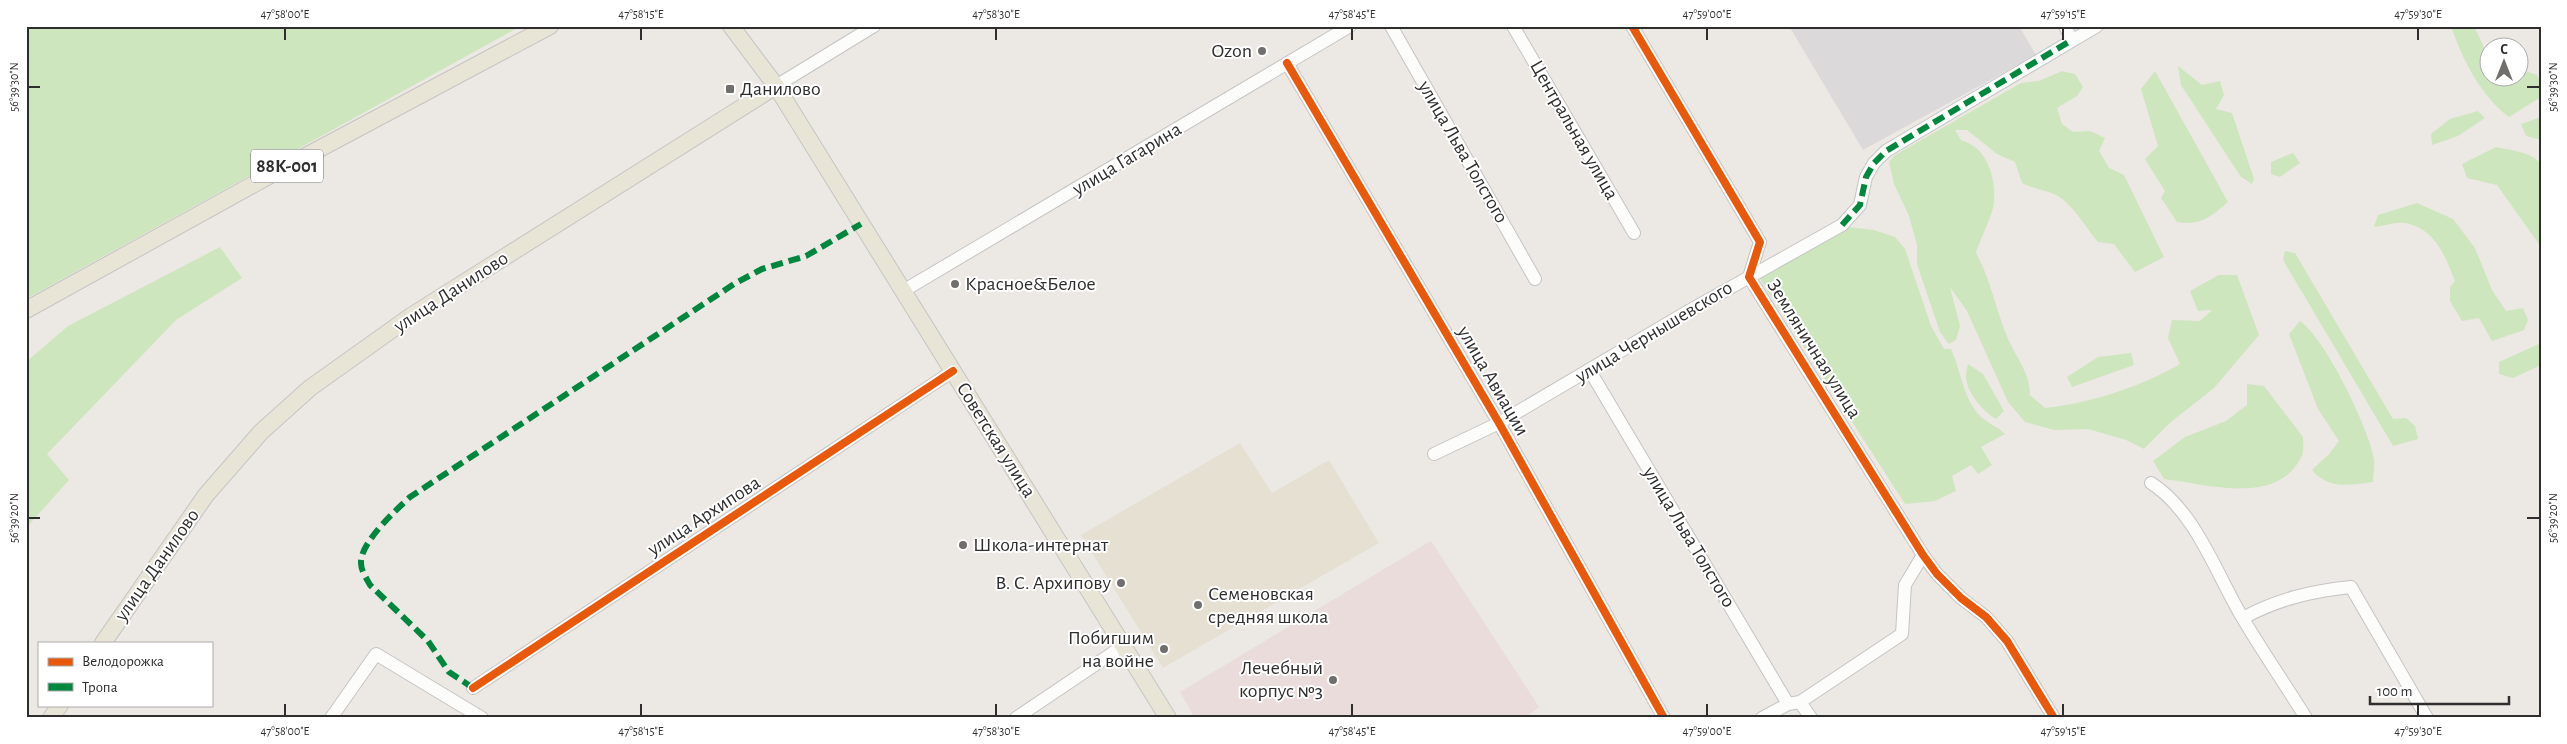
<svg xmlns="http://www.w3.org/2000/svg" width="2567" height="744" viewBox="0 0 2567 744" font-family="'Alegreya Sans',sans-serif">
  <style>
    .industrial { fill: #dcd9db }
    .education { fill: #e6e0d3 }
    .medical { fill: #e9dcdb }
    .green { fill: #cee6be }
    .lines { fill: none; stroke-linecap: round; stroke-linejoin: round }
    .minor-casing { stroke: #c5c4c5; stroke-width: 14 }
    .major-casing { stroke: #c6c5c4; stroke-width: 18 }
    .minor { stroke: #fcfcfb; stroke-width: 12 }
    .major { stroke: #e8e4d6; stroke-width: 16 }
    .quiet { stroke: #00873e; stroke-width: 6; stroke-dasharray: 12 6; stroke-linecap: butt }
    .cycleway-casing { stroke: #fff; stroke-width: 11 }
    .cycleway { stroke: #e8590c; stroke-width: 8 }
    .ticks { fill: none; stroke: #2e2e2e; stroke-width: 2 }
    .poi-dot { fill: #706f6e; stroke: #fff; stroke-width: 2 }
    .labels { text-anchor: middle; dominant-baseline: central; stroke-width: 4; stroke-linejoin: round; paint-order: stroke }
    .shield { fill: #fff; stroke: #6d6d6d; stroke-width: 1 }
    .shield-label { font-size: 19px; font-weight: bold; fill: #2e2e2e }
    .poi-label { font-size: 20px; fill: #2e2e2e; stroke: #fff; text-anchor: end }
    .street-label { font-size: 20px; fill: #2e2e2e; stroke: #fff }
    .neatline { fill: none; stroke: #2e2e2e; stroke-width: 2 }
    .ticks-label { font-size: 12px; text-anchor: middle; fill: #2e2e2e }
  </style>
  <rect width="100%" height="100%" fill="#ece8e4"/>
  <!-- industrial -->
  <path class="industrial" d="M1789,26H2019L2036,55L1863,150Z"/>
  <!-- education -->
  <path class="education" d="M1240,443L1272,493L1329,460L1379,543L1163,668L1081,535Z"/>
  <!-- medical -->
  <path class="medical" d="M1431,541L1539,707L1525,718H1195L1180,692Z"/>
  <!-- green -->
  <path class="green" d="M26,26H521L26,299Z
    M2451,26H2474L2489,58L2490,78H2520V69L2537,75L2541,83V97L2509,117C2481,96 2462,59 2451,26Z
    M2178,66L2202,85L2220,81L2224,95L2216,109L2232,113L2254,179L2252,184L2241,177L2181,85Z
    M2062,71L2075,74L2083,87L2077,96L2057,108L2062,124L2073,132L2090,131L2105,138L2099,151L2109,168L2124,175L2164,257L2135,272L2114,244L2098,242C2087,229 2071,202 2056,195C2046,190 2034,189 2022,183L2015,162L1997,154L1967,130H1955L1961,140C1987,147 1996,177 1994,202C1993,215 1980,239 1976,253C1992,282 1996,312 2009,341C2018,360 2030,374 2030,395L2045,408C2091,403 2140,387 2180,364L2168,338L2172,320L2200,321L2212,310L2198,311L2190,291L2219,275H2237L2259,335L2214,388L2171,422L2144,449L2126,440L2088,429L2054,430L2025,422L2008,402L1967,311L1950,287L1960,326L1956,340L1949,344L1940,332L1923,282L1917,264V245L1909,216L1894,184L1889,162L1895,155L2021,83L2039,81Z
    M2155,71L2228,202C2211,217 2200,226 2177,222L2161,198L2165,191L2145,159L2158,146L2141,89Z
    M2478,111L2485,118L2458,136L2432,145L2431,134L2450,119Z
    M2541,117V140L2526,136L2521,124Z
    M2496,147C2509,150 2533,152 2541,164V247L2497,185L2467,178L2462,164Z
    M2293,153L2300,163L2280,177L2271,174V162Z
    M2417,203L2453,219L2475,248L2492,290L2506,311L2523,308L2528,320L2524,330L2492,341L2479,318L2462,321L2450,301V287L2455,281C2445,256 2436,229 2405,223C2396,222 2383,226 2374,227L2378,215Z
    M1847,227L1874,230L1895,237L1905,249L1931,326L1944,349H1951C1961,371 1963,398 1980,416C1985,421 1999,428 2005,434L1981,447L1992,465L1978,474L1971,465L1952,476L1956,491L1935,501L1905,504L1758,276Z
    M220,247L242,278L176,320L47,454L69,480L26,528V362L68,326Z
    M2285,251L2295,253L2393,419L2406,418L2415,426L2418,439L2393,446L2283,260Z
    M2300,321C2325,338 2369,428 2374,459C2375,466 2373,475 2373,482C2348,485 2329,490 2312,470L2329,454L2339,441L2318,409L2289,334Z
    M2541,343V365L2513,378L2499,374V362Z
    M2131,353L2134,365L2072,387L2067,377L2098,357Z
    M1968,364L1983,374L2004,411L1996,419C1983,412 1966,392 1966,376C1966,372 1967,367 1968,364Z
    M2247,384L2264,386L2303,437C2303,443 2304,452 2302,456C2277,507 2208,484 2164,479L2153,461L2185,437L2226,421L2247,405Z"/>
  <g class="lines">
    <!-- minor casing -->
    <g class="minor-casing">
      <path id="minor" d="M1391,26L1535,279
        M1513,26L1634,233
        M1632,26L1760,242L1749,277L1923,555L1937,574L1961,598L1986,617L2007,641L2054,718
        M2065,26L2072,40
        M1287,63L1499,423L1664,718
        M776,86L874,26
        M903,291L1350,26
        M1590,371L1788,704
        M1434,454L1499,423L1687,312L1842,225L1860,205L1866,177L1874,163L1886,151L2097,26
        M2151,483C2195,511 2216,573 2242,617C2262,651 2285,684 2306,718
        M2243,618C2278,599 2312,591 2351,587L2427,718
        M473,688L953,371
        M1800,702L1811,718
        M331,718L376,654L482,718
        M1016,718L1123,646
        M1762,718L1788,704L1800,702L1902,634L1905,585L1923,555"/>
    </g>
    <!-- major casing -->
    <g class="major-casing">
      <path id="major" d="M731,26L776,86L1168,718
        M26,310L274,173L550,26
        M103,643L206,495L261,432L310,388L411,316L776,86
        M51,718L60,705"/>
    </g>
    <!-- minor -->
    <use href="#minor" class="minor"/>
    <!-- major -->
    <use href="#major" class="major"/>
    <!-- quiet -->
    <path class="quiet" d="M1842,225L1860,205L1866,177L1874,163L1886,151L2072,40
      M473,688L449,672L428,641L370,585C367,579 361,571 361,563C360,543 395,511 410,497L734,284L762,269L806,256L861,224"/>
    <!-- cycleway casing -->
    <g class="cycleway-casing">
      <path id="cycleway" d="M1632,26L1760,242L1749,277L1923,555L1937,574L1961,598L1986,617L2007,641L2054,718
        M1287,63L1499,423L1664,718
        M473,688L953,371"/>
    </g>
    <!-- cycleway -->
    <use href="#cycleway" class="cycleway"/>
  </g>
  <!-- ticks -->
  <path class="ticks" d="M285,28V40M641,28V40M996,28V40M1352,28V40M1707,28V40M2063,28V40M2418,28V40M28,87H40M2527,87H2540M28,518H40M2527,518H2540M285,704V716M641,704V716M996,704V716M1352,704V716M1707,704V716M2063,704V716M2418,704V716"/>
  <!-- markers -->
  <g class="poi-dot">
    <circle cx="1262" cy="51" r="5"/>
    <rect x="725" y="84" width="10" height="10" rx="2.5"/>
    <circle cx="955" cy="284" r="5"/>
    <circle cx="963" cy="545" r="5"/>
    <circle cx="1121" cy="583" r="5"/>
    <circle cx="1198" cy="605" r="5"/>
    <circle cx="1164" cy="649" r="5"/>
    <circle cx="1333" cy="680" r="5"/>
  </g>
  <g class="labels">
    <!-- shield labels -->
    <rect class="shield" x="251" y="149.5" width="72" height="33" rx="4"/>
    <g class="shield-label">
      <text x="287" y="166">88К-001</text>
    </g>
    <!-- poi labels -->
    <g class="poi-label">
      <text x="1252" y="51">Ozon</text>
      <text x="740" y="89" text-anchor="start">Данилово</text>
      <text x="965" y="284" text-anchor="start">Красное&amp;Белое</text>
      <text x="973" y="545" text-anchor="start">Школа-интернат</text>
      <text x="1111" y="583">В. С. Архипову</text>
      <text x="1208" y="594" text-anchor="start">Семеновская<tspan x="1208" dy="23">средняя школа</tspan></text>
      <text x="1154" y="638">Побигшим<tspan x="1154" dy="23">на войне</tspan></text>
      <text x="1323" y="668">Лечебный<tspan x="1323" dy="23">корпус №3</tspan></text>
    </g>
    <!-- street labels -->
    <g class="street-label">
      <text transform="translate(1574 130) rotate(60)">Центральная улица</text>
      <text transform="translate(1463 152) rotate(60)">улица Льва Толстого</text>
      <text transform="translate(1127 159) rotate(-31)">улица Гагарина</text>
      <text transform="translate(451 292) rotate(-33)">улица Данилово</text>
      <text transform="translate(1654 332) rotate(-31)">улица Чернышевского</text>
      <text transform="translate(1814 349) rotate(58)">Земляничная улица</text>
      <text transform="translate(1493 381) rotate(60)">улица Авиации</text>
      <text transform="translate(996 440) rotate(58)">Советская улица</text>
      <text transform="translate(704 516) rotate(-33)">улица Архипова</text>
      <text transform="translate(1689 537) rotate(59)">улица Льва Толстого</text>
      <text transform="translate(157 565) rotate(-55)">улица Данилово</text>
    </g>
  </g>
  <!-- border -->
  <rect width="2567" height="744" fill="none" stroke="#ffffff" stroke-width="55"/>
  <!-- legend -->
  <rect x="38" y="642" width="175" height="65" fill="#ffffff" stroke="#ababab"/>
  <rect x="48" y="658" width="25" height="8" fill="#e8590c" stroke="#ababab"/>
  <text x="82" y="666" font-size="15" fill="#2e2e2e">Велодорожка</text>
  <rect x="48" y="683" width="25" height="8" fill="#00873e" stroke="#ababab"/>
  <text x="82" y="692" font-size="15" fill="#2e2e2e">Тропа</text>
  <!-- north arrow -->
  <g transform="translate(2504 62)"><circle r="24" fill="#ffffff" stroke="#ababab"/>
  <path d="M0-4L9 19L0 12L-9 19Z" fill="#706f6e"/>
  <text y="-8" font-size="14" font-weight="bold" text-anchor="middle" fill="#2e2e2e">С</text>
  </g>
  <!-- scale -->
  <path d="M2370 696v8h139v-8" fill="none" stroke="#2e2e2e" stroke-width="2.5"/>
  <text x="2377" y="696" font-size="15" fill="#2e2e2e" stroke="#ffffff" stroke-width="4" paint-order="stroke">100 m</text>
  <rect x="28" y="28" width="2512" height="688" class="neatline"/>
  <g class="ticks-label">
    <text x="285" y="18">47°58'00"E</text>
    <text x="641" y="18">47°58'15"E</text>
    <text x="996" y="18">47°58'30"E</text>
    <text x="1352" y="18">47°58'45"E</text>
    <text x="1707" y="18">47°59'00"E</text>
    <text x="2063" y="18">47°59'15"E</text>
    <text x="2418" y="18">47°59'30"E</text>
    <text transform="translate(14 87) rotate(-90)" y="4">56°39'30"N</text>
    <text transform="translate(2553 87) rotate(-90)" y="4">56°39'30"N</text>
    <text transform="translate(14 518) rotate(-90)" y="4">56°39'20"N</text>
    <text transform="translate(2553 518) rotate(-90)" y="4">56°39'20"N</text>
    <text x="285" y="735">47°58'00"E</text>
    <text x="641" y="735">47°58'15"E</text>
    <text x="996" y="735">47°58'30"E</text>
    <text x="1352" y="735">47°58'45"E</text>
    <text x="1707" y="735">47°59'00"E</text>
    <text x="2063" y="735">47°59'15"E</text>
    <text x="2418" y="735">47°59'30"E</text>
  </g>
</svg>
